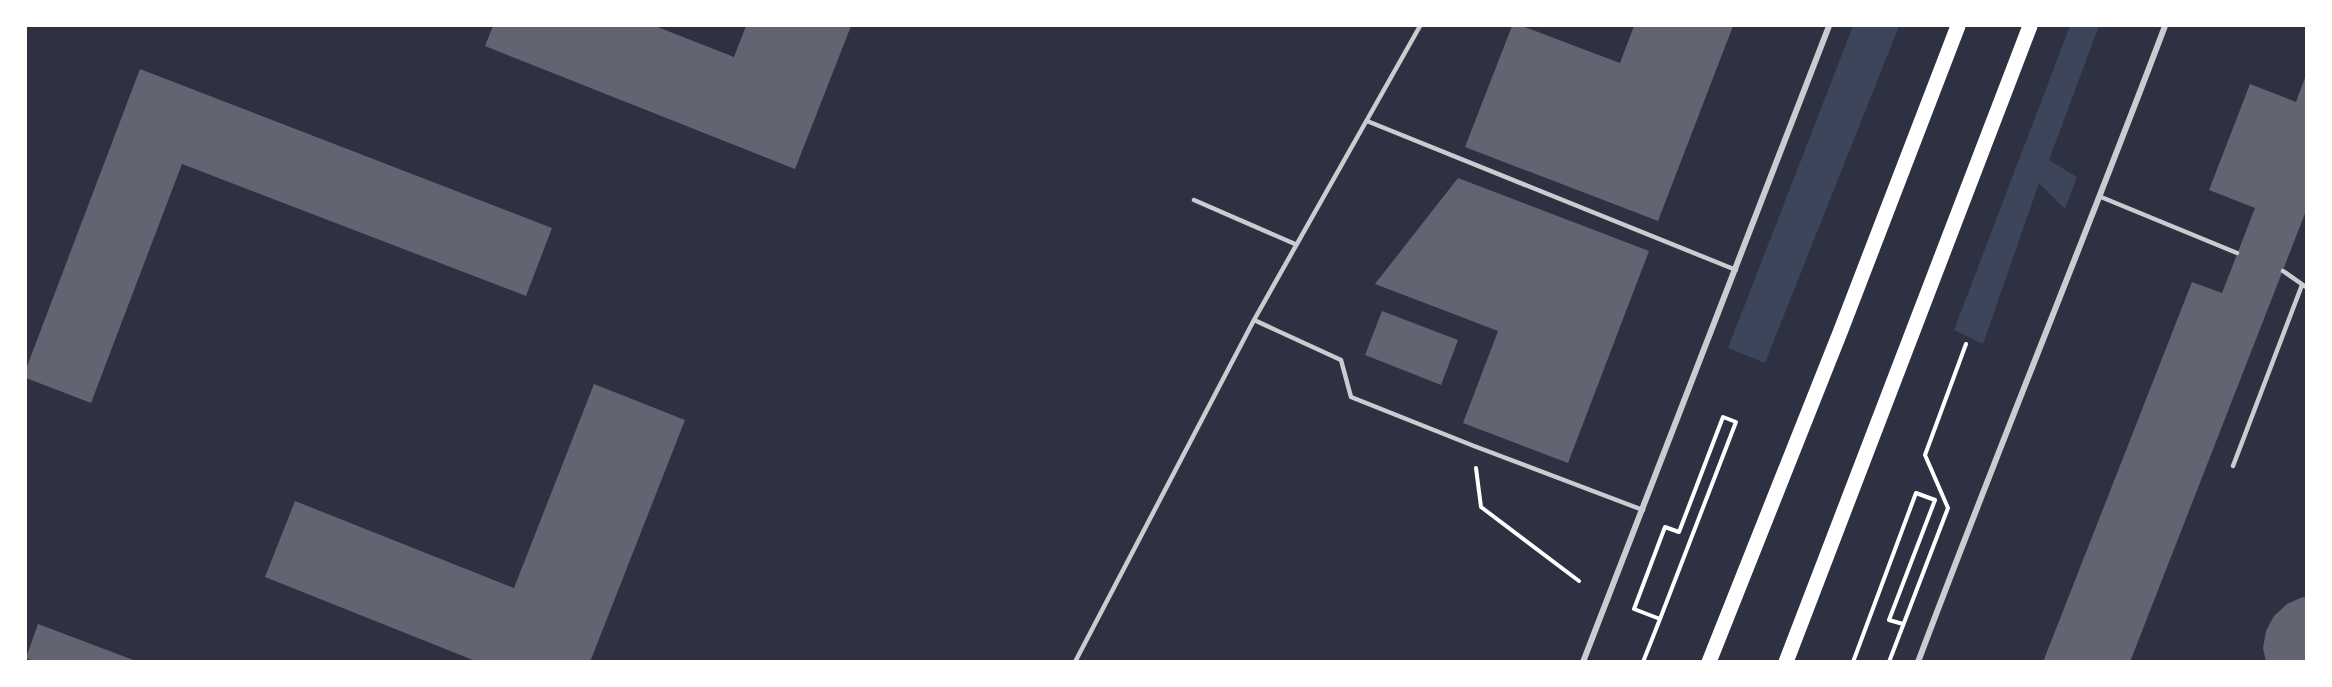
<svg xmlns="http://www.w3.org/2000/svg" width="2332" height="687" viewBox="0 0 2332 687" font-family="Lato,sans-serif">
  <style>
    .green { fill: #3c4559 }
    .building { fill: #626471 }
    .lines { fill: none; stroke-linecap: round; stroke-linejoin: round }
    .path { stroke: #fff; stroke-width: 4 }
    .service { stroke: #caccd0; stroke-width: 4.5 }
    .minor { stroke: #caccd0; stroke-width: 6 }
    .primary { stroke: #fff; stroke-width: 15 }
  </style>
  <rect width="100%" height="100%" fill="#2d3142"/>
  <!-- green -->
  <path class="green" d="M1853,26H1899L1765,363L1728,348Z
    M2070,26H2099L2049,160L2077,177L2065,209L2039,183L1983,344L1954,330Z"/>
  <!-- building -->
  <path class="building" d="M493,26H655L734,57L746,26H851L795,169L485,46Z
    M1512,26H1522L1620,63L1634,26H1733L1658,221L1465,147Z
    M140,69L552,228L526,296L182,164L91,403L26,378V369Z
    M2306,75V211L2130,662H2043L2192,282L2222,293L2255,208L2209,190L2250,84L2296,102Z
    M1458,178L1649,251L1568,463L1463,423L1498,331L1375,284Z
    M1382,311L1458,340L1441,385L1365,355Z
    M594,384L685,420L590,662H478L265,577L295,501L514,588Z
    M2303,597H2306V662H2266L2263,648L2266,631L2274,616L2287,604Z
    M38,624L136,661V662H36L26,658Z"/>
  <g class="lines">
    <!-- path -->
    <path class="path" d="M1476,468L1481,507L1579,581
      M1643,662L1660,619L1634,609L1665,527L1679,532L1723,417L1736,422L1660,619
      M1853,662L1916,493L1935,500L1889,620L1903,624
      M1889,662L1948,508L1925,455L1966,344"/>
    <!-- service -->
    <path class="service" d="M1367,121L1736,270
      M2101,197L2237,253
      M1194,200L1295,244
      M2283,271L2306,287
      M1254,320L1341,360L1351,397L1474,446L1643,510
      M2233,466L2302,285
      M1075,662L1254,320L1420,26"/>
    <!-- minor -->
    <path class="minor" d="M1583,662L1829,26
      M1918,662C1998,449 2085,238 2165,26"/>
    <!-- primary -->
    <path class="primary" d="M1709,662L1841,330L1958,26
      M1786,662L2030,26"/>
  </g>
  <!-- border -->
  <rect width="2332" height="687" fill="none" stroke="#ffffff" stroke-width="54"/>
</svg>
